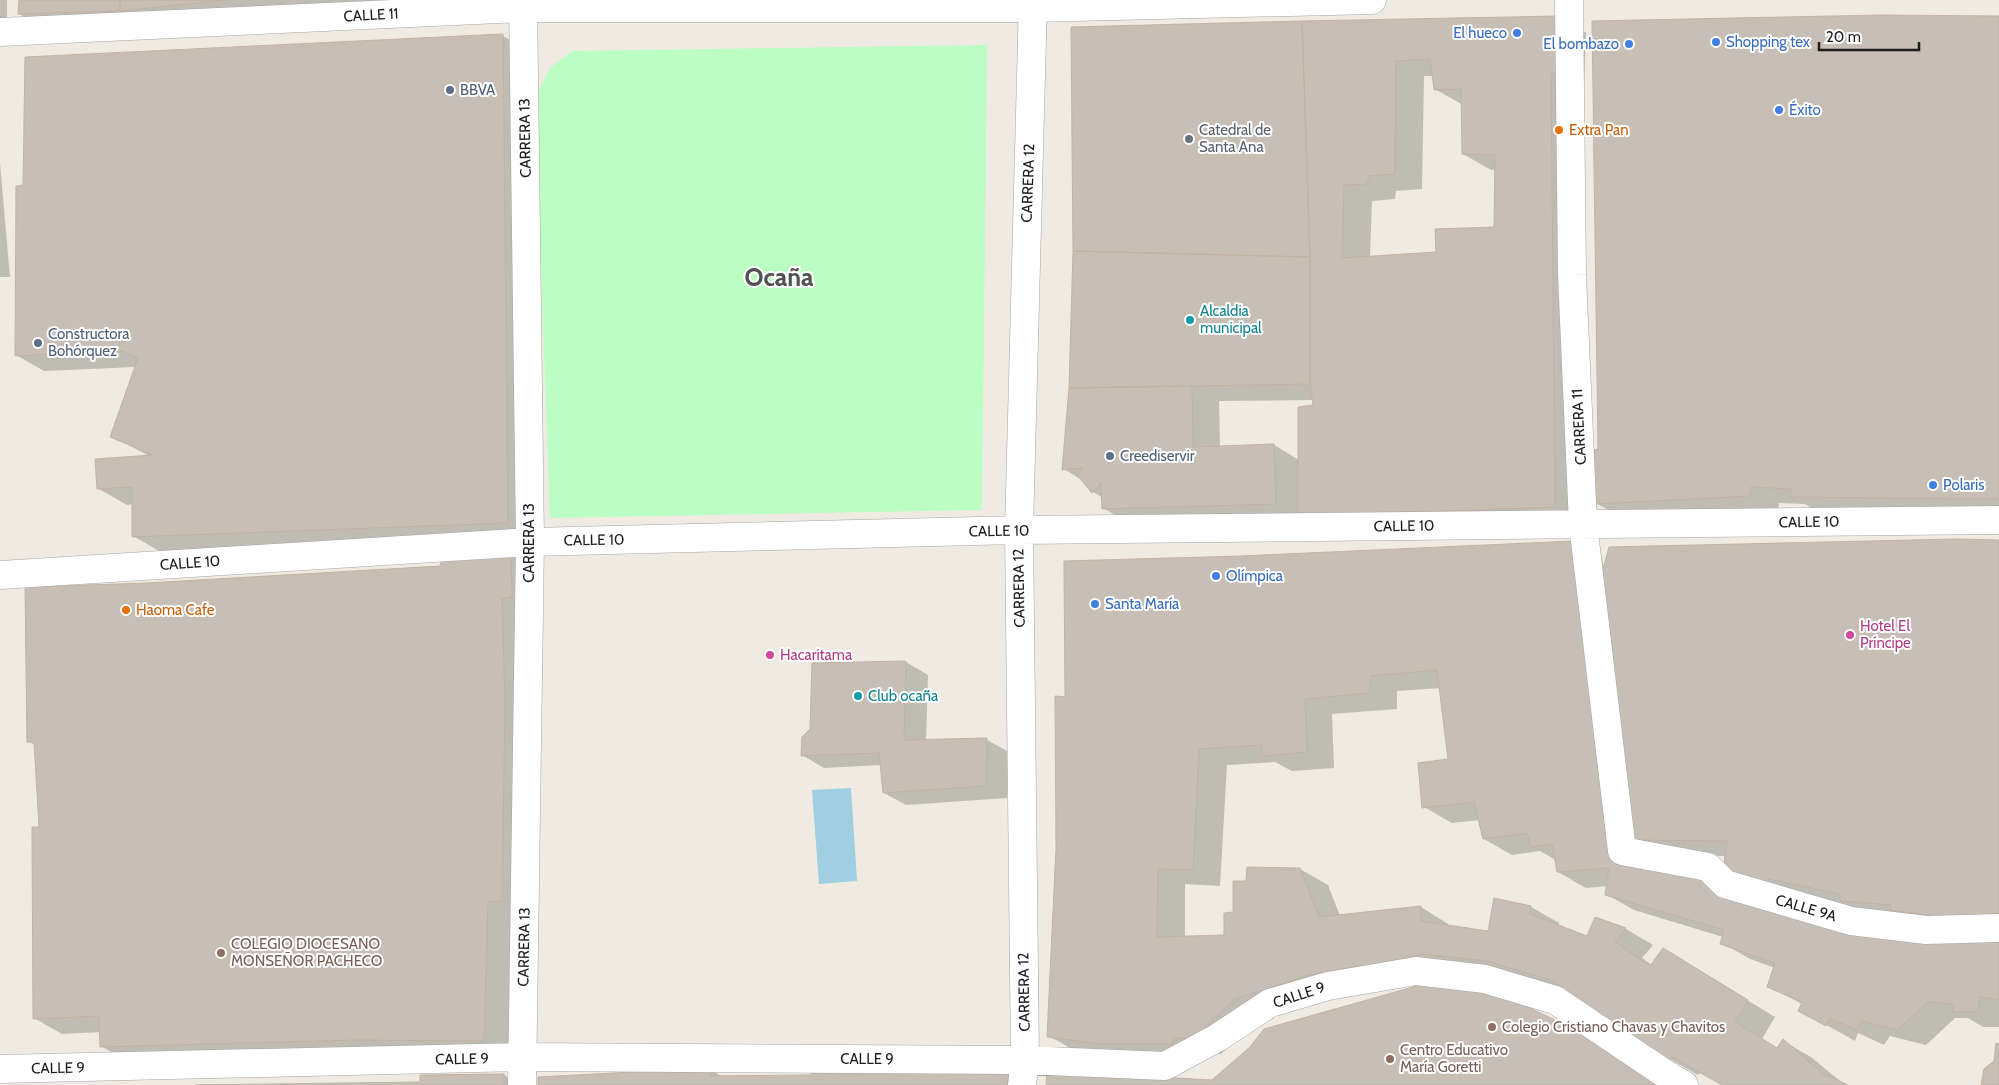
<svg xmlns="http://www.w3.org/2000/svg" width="1999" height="1085" viewBox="0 0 1999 1085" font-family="Cabin,sans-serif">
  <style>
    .park { fill: #bbfdc3 }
    .water { fill: #9fcfe0 }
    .shadow { fill: #0003; fill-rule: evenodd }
    .building { fill: #c7beb5; stroke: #c2b2a4; fill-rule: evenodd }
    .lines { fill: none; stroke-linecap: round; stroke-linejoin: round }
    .minor-casing { stroke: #a4a4a4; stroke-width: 29 }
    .minor { stroke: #fff; stroke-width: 28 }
    .shop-dot { fill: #3f7fe0; stroke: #fff; stroke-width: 2 }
    .service-dot { fill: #5c6f8a; stroke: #fff; stroke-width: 2 }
    .food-dot { fill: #e8710a; stroke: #fff; stroke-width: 2 }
    .worship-dot { fill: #6b7280; stroke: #fff; stroke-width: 2 }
    .culture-dot { fill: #0f9aa8; stroke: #fff; stroke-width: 2 }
    .hotel-dot { fill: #d1479c; stroke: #fff; stroke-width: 2 }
    .education-dot { fill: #8d6e63; stroke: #fff; stroke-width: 2 }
    .labels { text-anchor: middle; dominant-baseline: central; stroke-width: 4; stroke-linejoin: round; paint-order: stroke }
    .street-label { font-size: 15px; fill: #1d1d1d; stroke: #fff }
    .shop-label { font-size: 15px; fill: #366cbe; stroke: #fff; text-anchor: start }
    .service-label { font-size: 15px; fill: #4e5e75; stroke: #fff; text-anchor: start }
    .worship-label { font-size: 15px; fill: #5b616d; stroke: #fff; text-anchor: start }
    .food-label { font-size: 15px; fill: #c56008; stroke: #fff; text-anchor: start }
    .culture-label { font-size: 15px; fill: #0d838f; stroke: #fff; text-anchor: start }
    .hotel-label { font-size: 15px; fill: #b23c85; stroke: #fff; text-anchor: start }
    .education-label { font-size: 15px; fill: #785e54; stroke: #fff; text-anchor: start }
    .town-label { font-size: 25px; font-weight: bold; fill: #505050; stroke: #fff }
  </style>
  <rect width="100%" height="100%" fill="#efebe2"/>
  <!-- park -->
  <path class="park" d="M987,45L982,510L550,518L535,98L550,68L572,51Z"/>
  <!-- water -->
  <path class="water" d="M851,788L857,881L819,884L812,790Z"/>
  <!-- shadow -->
  <path class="shadow" d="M0,0H7V24H0Z
    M20,0H529L41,26L19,14Z
    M1558,17L1586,33L1584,89L1578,90L1583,522L1131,524L1103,508V498L1093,492L1082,480L1064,469L1070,388L1075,251L1072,29ZM1424,76H1433L1435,89L1463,105V154L1491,170H1496L1495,229L1437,253L1370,257L1372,201L1395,199L1396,191L1422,189ZM1314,400L1315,406L1299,460L1274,445L1220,447L1219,401Z
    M1999,17V514L1821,513L1805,504L1779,503L1778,511L1624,519L1596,503L1599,450Z
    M503,36L531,52L535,538L161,552L133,536V504L127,505L99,489L149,456L112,436L136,367L44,371L16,355Z
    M0,163L10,277H0Z
    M1956,540L1999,541V930L1962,932L1919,925L1910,920L1869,916L1851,906L1796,895V898L1753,886L1725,870L1726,856L1663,855L1637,840L1641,864L1671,869L1725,890L1745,902L1888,937L1999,938V1027H1983L1968,1018H1955L1926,1045L1890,1036L1884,1045L1858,1033L1855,1041L1800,1010L1802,1004L1769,986L1775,968L1750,959L1722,943L1723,937L1634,910L1606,894L1608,886L1586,888L1558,872L1556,860L1540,851L1512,855L1484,839L1480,820L1452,823L1424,807L1420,764L1449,760L1441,688L1397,691V709L1332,714L1334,768L1292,771L1275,762L1227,765L1220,886L1185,884V938L1225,937V914L1234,913V882H1247L1248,868L1300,869L1328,885L1340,916L1421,907L1448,924V926L1489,933L1495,900L1531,907L1559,923L1558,927L1588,938L1596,919L1626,929L1653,945L1642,958L1652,965L1663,949L1775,1017L1762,1039L1778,1049L1783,1041L1811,1057L1845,1085H1724L1701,1072L1698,1075L1670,1059L1575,994L1516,977L1451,969L1392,983L1389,981L1333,991L1261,1016L1221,1054H1201V1060H1130L1077,1052L1049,1036L1058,848L1057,697L1066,698L1065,562L1241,557L1574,542L1602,558L1604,573L1610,548Z
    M511,555L539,572L512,1056L129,1062L101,1046V1032L62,1034L34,1018L40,828L35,745L28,741L147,585L441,567Z
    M906,662L928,675L926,741L987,740L1009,752L1007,798L906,805L884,793L881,765L824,768L802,755L811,730L814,664Z
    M1009,1068L1037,1085H539L709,1069L723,1077L812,1076Z
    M504,1075L521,1085H293L421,1083Z"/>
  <!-- building -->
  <path class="building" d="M19,0H120V11L18,14Z
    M120,0H225L120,11Z
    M1881,15L1999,16V499L1791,497V489L1751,487L1750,496L1595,504L1594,450L1598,449L1592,21Z
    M1559,16L1556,73L1551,74L1555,507L1298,516V407L1313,405L1310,384V257L1302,21ZM1430,59L1434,90L1461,89L1462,154L1495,155L1494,227L1435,229L1436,252L1342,258L1344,185L1367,184L1369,176L1395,174L1396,61Z
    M1302,21L1310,257L1073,251L1071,27Z
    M503,34L508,523L132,537V487L97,489L95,459L153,455L110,437L138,358L123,351L15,356L16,186L23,185L25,57Z
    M1073,251L1310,257V384L1069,388Z
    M1192,386L1193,447L1274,444L1276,504L1102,509L1101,483L1092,493L1077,475L1083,468L1062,470L1069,388Z
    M1956,539L1999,540V914L1933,916L1890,910L1891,905L1840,901V894L1768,879V883L1723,870L1727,841L1634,840L1602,573L1609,547Z
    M1574,541L1615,858L1671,868L1726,889L1999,936V1000L1980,997L1978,1012H1953L1954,1004L1927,1002L1898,1030L1861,1021L1856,1030L1830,1018L1826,1026L1798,1011L1802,1002L1767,987L1775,963L1720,944L1724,930L1605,895L1609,868L1557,872L1552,844L1531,847L1527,833L1483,839L1474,802L1422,808L1418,763L1448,759L1437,670L1370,676V693L1305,699L1307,752L1262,756V745L1199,749L1193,870L1158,869L1157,937L1224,935V913L1233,912V881H1246L1247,867L1300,868L1319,917L1421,906L1420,921L1488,931L1494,898L1531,906L1530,914L1587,936L1595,917L1626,928L1615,942L1650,966L1663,948L1748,1000L1735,1022L1777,1048L1783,1039L1822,1073L1848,1085H1722L1672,1057L1670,1060L1553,981L1487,961L1422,954L1363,967V965L1305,976L1233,1000L1193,1039L1173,1038V1044H1101L1047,1037L1056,848L1055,696L1065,697L1064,561L1241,556Z
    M511,554L512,597L502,599L505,703L502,901L488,902L484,1041L356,1040L100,1047L99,1016L33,1019L32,827H39L34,742H27L25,587L147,583L440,566L442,558Z
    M906,661L904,740L987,738L986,786L883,793L879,753L801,756L802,737L810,729L812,663Z
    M1438,980L1483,985L1561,1023L1663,1085H1046L1047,1071L1212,1080L1250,1047L1264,1029Z
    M1996,1043L1999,1044V1085H1981L1984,1069L1994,1061Z
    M1010,1067L1007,1085H538V1077L710,1068V1076L811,1075L812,1070Z
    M504,1074V1085H195L420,1082V1075Z"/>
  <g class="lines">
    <!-- minor casing -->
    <g class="minor-casing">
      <path id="minor" d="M1569,0L1572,275L1583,524L1622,851L1708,867L1725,884L1851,921L1926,930L1999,928
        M0,32L523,8H1033L1372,0
        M0,575L530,542L1019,530L1999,520
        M0,1069L522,1057L1025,1060L1165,1066L1217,1038L1270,1003L1328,986L1416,971L1485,979L1555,1000L1664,1073L1684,1085
        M522,1085L530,542L523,0
        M1022,1085L1025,1060L1019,530L1033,0"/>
    </g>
    <!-- minor -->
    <use href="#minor" class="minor"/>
  </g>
  <!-- markers -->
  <g class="shop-dot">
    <circle cx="1517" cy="33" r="5"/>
    <circle cx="1716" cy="42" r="5"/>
    <circle cx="1629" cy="44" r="5"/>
    <circle cx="1779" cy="110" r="5"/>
    <circle cx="1933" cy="485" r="5"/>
    <circle cx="1216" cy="576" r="5"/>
    <circle cx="1095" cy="604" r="5"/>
  </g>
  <g class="service-dot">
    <circle cx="450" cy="90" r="5"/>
    <circle cx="38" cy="343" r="5"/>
    <circle cx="1110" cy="456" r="5"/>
  </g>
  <g class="food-dot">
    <circle cx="1559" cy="130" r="5"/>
    <circle cx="126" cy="610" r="5"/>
  </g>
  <circle class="worship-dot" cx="1189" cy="139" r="5"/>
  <g class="culture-dot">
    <circle cx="1190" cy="320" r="5"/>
    <circle cx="858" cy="696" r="5"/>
  </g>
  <g class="hotel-dot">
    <circle cx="1850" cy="635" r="5"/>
    <circle cx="770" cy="655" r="5"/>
  </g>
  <g class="education-dot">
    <circle cx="221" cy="953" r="5"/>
    <circle cx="1492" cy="1027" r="5"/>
    <circle cx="1390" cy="1059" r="5"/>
  </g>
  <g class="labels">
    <!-- street labels -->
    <g class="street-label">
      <text transform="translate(371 15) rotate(-3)">CALLE 11</text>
      <text transform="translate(525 138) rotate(-91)">CARRERA 13</text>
      <text transform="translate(1028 183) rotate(-88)">CARRERA 12</text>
      <text transform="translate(1579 427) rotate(-93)">CARRERA 11</text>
      <text transform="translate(1809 522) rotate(-1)">CALLE 10</text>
      <text transform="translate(1404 526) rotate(-1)">CALLE 10</text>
      <text transform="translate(999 531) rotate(-1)">CALLE 10</text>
      <text transform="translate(594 540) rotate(-1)">CALLE 10</text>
      <text transform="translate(529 543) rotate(-90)">CARRERA 13</text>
      <text transform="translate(190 563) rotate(-4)">CALLE 10</text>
      <text transform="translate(1019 588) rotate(-91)">CARRERA 12</text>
      <text transform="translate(1806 908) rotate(16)">CALLE 9A</text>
      <text transform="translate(524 947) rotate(-89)">CARRERA 13</text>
      <text transform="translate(1024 992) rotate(-91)">CARRERA 12</text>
      <text transform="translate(1299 995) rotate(-18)">CALLE 9</text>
      <text transform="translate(462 1059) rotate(-1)">CALLE 9</text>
      <text x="867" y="1059">CALLE 9</text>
      <text transform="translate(58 1068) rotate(-1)">CALLE 9</text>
    </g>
    <!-- shop labels -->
    <g class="shop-label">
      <text x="1507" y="33" text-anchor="end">El hueco</text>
      <text x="1726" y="42">Shopping tex</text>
      <text x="1619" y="44" text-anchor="end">El bombazo</text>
      <text x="1789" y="110">Éxito</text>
      <text x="1943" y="485">Polaris</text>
      <text x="1226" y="576">Olímpica</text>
      <text x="1105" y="604">Santa María</text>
    </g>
    <!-- service labels -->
    <g class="service-label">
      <text x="460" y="90">BBVA</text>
      <text x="48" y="334">Constructora<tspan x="48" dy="17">Bohórquez</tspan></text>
      <text x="1120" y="456">Creediservir</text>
    </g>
    <!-- worship labels -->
    <g class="worship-label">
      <text x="1199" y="130">Catedral de<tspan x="1199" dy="17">Santa Ana</tspan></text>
    </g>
    <!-- food labels -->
    <g class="food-label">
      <text x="1569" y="130">Extra Pan</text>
      <text x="136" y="610">Haoma Cafe</text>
    </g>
    <!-- culture labels -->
    <g class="culture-label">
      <text x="1200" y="311">Alcaldia<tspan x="1200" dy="17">municipal</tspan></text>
      <text x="868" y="696">Club ocaña</text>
    </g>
    <!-- hotel labels -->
    <g class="hotel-label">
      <text x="1860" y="626">Hotel El<tspan x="1860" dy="17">Príncipe</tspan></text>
      <text x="780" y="655">Hacaritama</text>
    </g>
    <!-- education labels -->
    <g class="education-label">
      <text x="231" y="944">COLEGIO DIOCESANO<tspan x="231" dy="17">MONSEÑOR PACHECO</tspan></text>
      <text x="1502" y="1027">Colegio Cristiano Chavas y Chavitos</text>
      <text x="1400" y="1050">Centro Educativo<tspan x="1400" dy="17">María Goretti</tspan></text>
    </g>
    <!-- town labels -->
    <g class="town-label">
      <text x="779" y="277">Ocaña</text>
    </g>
  </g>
  <!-- scale -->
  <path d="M1819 42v8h100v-8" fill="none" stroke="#1d1d1d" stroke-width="2.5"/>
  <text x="1826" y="42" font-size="15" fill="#1d1d1d" stroke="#ffffff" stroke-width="4" paint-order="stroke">20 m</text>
</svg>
